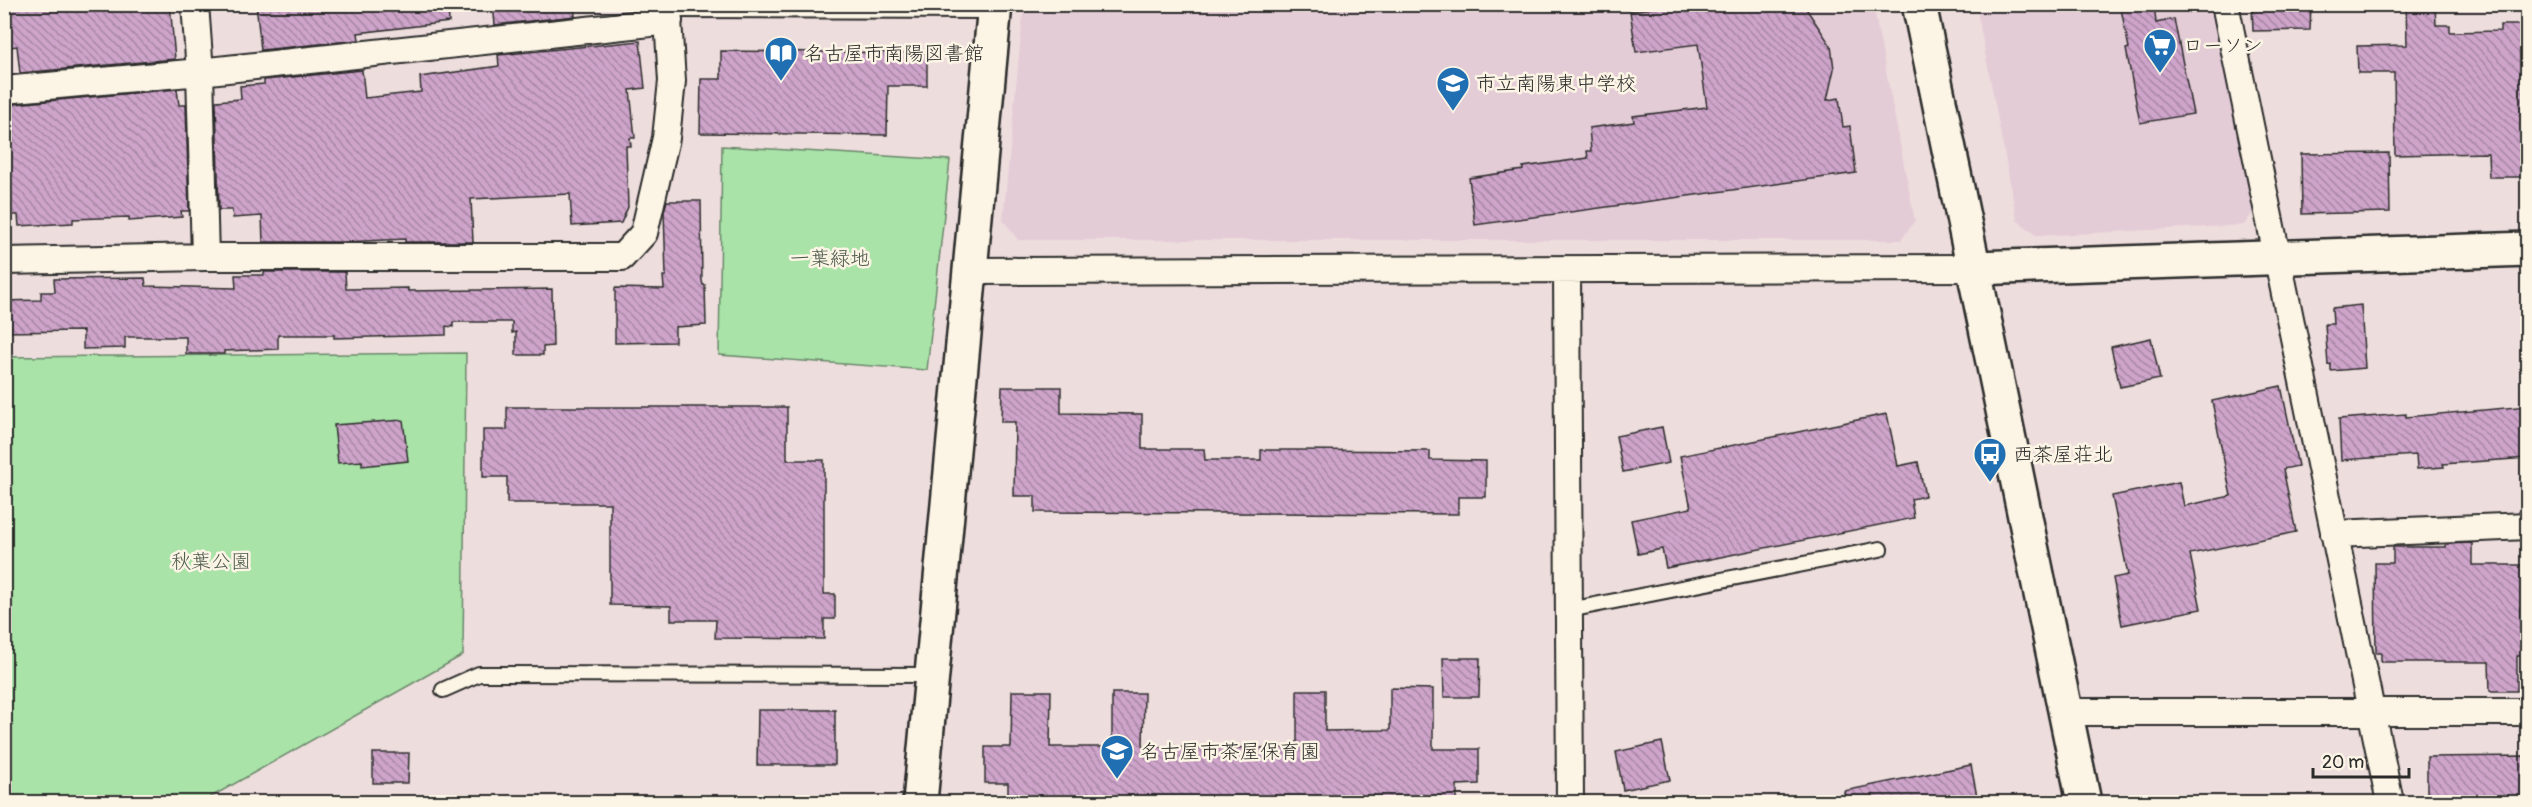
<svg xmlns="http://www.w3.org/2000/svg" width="2532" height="807" viewBox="0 0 2532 807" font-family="Pangolin,'Klee One',sans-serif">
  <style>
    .built { fill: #e4ccd7 }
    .park { fill: #a9e3a8; stroke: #6a876a; stroke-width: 1.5 }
    .building { fill: url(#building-back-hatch); stroke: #2b2b2b; stroke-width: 1.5 }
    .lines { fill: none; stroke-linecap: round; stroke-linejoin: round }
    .lane-casing { stroke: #2b2b2b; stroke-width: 18 }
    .street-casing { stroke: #2b2b2b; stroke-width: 30 }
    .secondary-casing { stroke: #2b2b2b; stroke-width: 38 }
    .lane { stroke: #fcf5e5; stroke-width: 14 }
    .street { stroke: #fcf5e5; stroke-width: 26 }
    .secondary { stroke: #fcf5e5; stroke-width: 33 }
    .labels { text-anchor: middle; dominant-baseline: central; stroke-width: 5; stroke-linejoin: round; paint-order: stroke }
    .poi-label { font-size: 20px; fill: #2b2b2b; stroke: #fcf5e5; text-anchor: start }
    .park-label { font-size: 20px; fill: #4a594a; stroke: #fcf5e5 }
  </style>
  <defs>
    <pattern id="building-back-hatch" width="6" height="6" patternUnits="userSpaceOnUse" patternTransform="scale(1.5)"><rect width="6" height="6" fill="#cea4ca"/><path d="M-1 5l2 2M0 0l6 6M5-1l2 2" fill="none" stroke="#a786a4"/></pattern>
  </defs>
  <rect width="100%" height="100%" fill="#edd"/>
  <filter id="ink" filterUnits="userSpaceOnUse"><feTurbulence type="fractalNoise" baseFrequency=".0167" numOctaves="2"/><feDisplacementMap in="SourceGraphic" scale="12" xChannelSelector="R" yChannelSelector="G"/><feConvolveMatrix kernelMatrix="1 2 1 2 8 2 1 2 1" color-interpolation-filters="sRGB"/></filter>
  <g filter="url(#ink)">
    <!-- built -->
    <path class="built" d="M1873,4L1915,221L1901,240H1018L1003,220L1024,5Z
      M1976,5H2212L2253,212L2244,225L2037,236L2017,220Z"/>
    <!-- park -->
    <path class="park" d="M722,146L950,160L927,370L719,355Z
      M466,353L463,655L202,802H5L4,357Z"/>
    <!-- building -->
    <path class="building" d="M16,4H170L175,59L20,73L17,46L4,48V8L16,7Z
      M256,4H448L449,22L358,33L359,40L261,50Z
      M493,4H574L575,16L495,25Z
      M1685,4H1803L1831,46L1834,69L1827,100L1839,98L1843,127L1850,126L1856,173L1475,225L1469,178L1523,170V167L1588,158L1587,151H1591L1589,128L1634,122L1633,116L1707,107L1698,44L1636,52L1630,11Z
      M2120,4H2154L2156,23L2174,19L2193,114L2140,123L2126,49L2129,48Z
      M2252,4H2311L2310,30L2253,31Z
      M2406,4H2435L2436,25H2450V32L2500,31V25H2528V177H2489L2488,153L2395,155L2394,73H2358L2357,46L2407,45Z
      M640,41L645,88L630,90L635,138H630L631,146H626L628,207L621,223L572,226L570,194L471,199L473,242H405V239L345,242H263L262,216L233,218L232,210H219L216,101L241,99L240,86L264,84V80L362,70L365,98L421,92L420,77L499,66L498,55Z
      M721,51L927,53V86H888L887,135L700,133L701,79H721Z
      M177,89L179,105H186L189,211H181L182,217L129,221V217L73,219V223L19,226L18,215H4V105Z
      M2389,153L2390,212L2302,214L2301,154Z
      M667,201H701L702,281L703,285H705L706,325L675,327V342L615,343V288L664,289L663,276H666L664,211Z
      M264,272H345L346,289L408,288V291L552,289L553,346L543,347V355H516V332L512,333V322H453V327L446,326V335L334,338V335H278V349L224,351V354H186V337H125V348L83,349V331L4,332V301L41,300V292H55L54,279L145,278L146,286L236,288L235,275H264Z
      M2361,305L2365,368L2331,371V364L2328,365L2325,324H2333L2332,308Z
      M2151,338L2160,379L2120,387L2111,347Z
      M2281,386L2298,466L2283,469L2296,532L2190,554L2201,609L2122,625L2113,578L2128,575L2112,496L2179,482L2184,506L2231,496L2212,401Z
      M1002,387H1061V413L1142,414V449H1204L1205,460H1261V450H1294L1430,451V460L1486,461V497H1458V514L1035,512V496H1014L1015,422H1001Z
      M2528,406V458L2443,464L2444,467L2417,469L2416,455L2341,460L2339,419L2406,414V417Z
      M507,407H787V460H824V594H835V619H824V639L715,638L716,620H671V606L610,605V503H507V477H483V430H507Z
      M1887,414L1898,466L1918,462L1925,496L1911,499L1914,518L1666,568L1662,549L1638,554L1631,520L1691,508L1680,456Z
      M403,420L408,461L362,466V461L338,463L334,425Z
      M1662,427L1669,463L1623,472L1616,436Z
      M2472,543V565H2528V607H2520L2521,656H2517V691H2490L2489,662H2381V653H2376L2375,563H2393V547H2446V544Z
      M1443,658H1480L1479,697H1444Z
      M1390,688L1433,689V749H1479V784L1457,785V802H1008V783H985V747H1011L1012,691H1051L1050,747H1112V693H1144L1143,747L1297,748V690H1325V731L1390,730Z
      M758,710H835V765H757Z
      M1662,742L1670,780L1623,790L1616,752Z
      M373,753H409L408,783H373Z
      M2525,756V763H2528V802H2427V757Z
      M1971,765L1978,802H1845L1844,791Z"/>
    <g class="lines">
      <!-- lane casing -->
      <g class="lane-casing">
        <path id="lane" d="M668,10L994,11
          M1569,610L1880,549
          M443,690L479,674L932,675"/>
      </g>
      <!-- street casing -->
      <g class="street-casing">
        <path id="street" d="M195,4L200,72L205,257
          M2225,4L2390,802
          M4,90L200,72L669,21
          M4,261L205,257H622L644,233L666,138L672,81L667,4
          M1567,270L1570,802
          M970,271L1974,268
          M2334,534L2528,526
          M2066,712H2528"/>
      </g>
      <!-- secondary casing -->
      <g class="secondary-casing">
        <path id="secondary" d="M1919,4L2084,802
          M1974,268L2528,249
          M920,802L995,4"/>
      </g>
      <!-- lane -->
      <use href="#lane" class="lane"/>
      <!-- street -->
      <use href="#street" class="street"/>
      <!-- secondary -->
      <use href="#secondary" class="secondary"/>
    </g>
  </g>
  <!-- icons -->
  <defs>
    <g id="supermarket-pin" transform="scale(1.725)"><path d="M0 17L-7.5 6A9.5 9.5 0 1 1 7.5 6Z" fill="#1f6fb2" stroke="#fcf5e5"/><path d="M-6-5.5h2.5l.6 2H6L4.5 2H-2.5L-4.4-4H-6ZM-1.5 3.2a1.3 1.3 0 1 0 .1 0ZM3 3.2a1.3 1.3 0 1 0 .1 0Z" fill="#fff"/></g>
    <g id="library-pin" transform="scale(1.725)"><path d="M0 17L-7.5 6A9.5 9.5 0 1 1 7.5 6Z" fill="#1f6fb2" stroke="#fcf5e5"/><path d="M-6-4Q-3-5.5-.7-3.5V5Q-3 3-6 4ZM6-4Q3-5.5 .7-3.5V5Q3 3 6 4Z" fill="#fff"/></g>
    <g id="school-pin" transform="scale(1.725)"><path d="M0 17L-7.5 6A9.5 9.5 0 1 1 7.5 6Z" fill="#1f6fb2" stroke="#fcf5e5"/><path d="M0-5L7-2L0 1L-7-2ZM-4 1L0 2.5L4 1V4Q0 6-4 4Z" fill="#fff"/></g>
    <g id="bus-pin" transform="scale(1.725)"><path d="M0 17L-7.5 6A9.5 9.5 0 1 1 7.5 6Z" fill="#1f6fb2" stroke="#fcf5e5"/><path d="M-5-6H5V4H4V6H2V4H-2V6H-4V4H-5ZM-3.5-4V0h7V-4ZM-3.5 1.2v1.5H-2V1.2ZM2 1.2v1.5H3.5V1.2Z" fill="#fff"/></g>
  </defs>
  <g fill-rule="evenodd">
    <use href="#supermarket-pin" x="2160" y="45"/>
    <use href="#library-pin" x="781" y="53"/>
    <use href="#school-pin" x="1453" y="83"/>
    <use href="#bus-pin" x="1990" y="454"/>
    <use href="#school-pin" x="1117" y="751"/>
  </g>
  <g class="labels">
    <!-- poi labels -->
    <g class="poi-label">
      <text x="2183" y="45">ローソン</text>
      <text x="804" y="53">名古屋市南陽図書館</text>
      <text x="1476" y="83">市立南陽東中学校</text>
      <text x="2013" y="454">西茶屋荘北</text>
      <text x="1140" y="751">名古屋市茶屋保育園</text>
    </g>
    <!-- park labels -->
    <g class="park-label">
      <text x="830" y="258">一葉緑地</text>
      <text x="211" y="561">秋葉公園</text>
    </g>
  </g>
  <!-- margin -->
  <rect width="2532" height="807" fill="none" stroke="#fcf5e5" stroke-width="24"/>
  <rect x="12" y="12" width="2508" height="783" fill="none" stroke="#2b2b2b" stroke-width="2" filter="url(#ink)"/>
  <!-- scale -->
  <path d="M2313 768v9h96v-9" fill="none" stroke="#2b2b2b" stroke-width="3"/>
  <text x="2322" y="768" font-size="18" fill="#2b2b2b" stroke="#fcf5e5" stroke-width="4.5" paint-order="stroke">20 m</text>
</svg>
